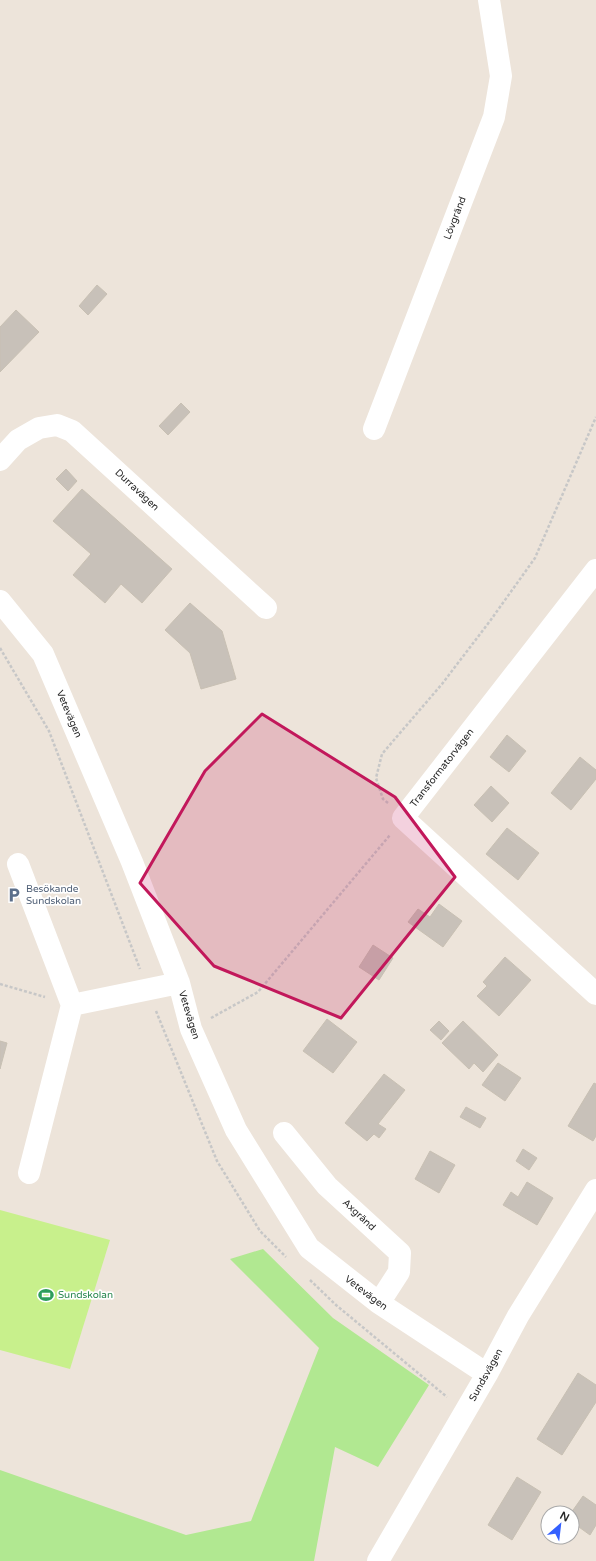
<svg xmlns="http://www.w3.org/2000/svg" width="596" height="1561" viewBox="0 0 596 1561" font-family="'Varela Round',sans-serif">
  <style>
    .green { fill: #b1e891 }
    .pitch { fill: #c8f08c }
    .building { fill: #c8c1b9; stroke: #c8c0b3 }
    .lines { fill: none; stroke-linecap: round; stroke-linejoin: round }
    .path { stroke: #c7c7c7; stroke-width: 2.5; stroke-dasharray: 3 2; stroke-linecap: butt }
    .minor { stroke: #fff; stroke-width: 22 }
    .marked { fill: #c2185b; fill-opacity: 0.2; stroke: #c2185b; stroke-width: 3; stroke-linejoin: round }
    .labels { text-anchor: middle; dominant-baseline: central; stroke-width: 3.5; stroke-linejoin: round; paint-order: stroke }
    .street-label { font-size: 10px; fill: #292929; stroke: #fff }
    .service-label { font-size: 10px; fill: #4e5e75; stroke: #fff; text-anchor: start }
    .leisure-label { font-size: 10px; fill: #27864d; stroke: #fff; text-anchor: start }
  </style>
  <rect width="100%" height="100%" fill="#ede4da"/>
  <!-- green -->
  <path class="green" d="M263,1249L333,1318L429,1385L378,1467L335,1447L314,1561H0V1470L186,1535L251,1521L319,1348L230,1259Z"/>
  <!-- pitch -->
  <path class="pitch" d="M0,1210L110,1240L70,1369L0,1350Z"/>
  <!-- building -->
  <path class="building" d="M97,285L107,294L88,315L79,306Z
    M16,310L39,332L0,372V327Z
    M181,403L190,412L168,435L159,426Z
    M66,469L77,481L68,491L56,479Z
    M82,489L172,569L142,603L121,584L105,603L73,575L91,554L53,521Z
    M190,603L222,631L236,679L201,689L190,653L165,630Z
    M507,735L526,751L509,772L490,757Z
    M580,757L596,770V779L571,810L551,793Z
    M491,786L509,803L492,822L474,805Z
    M507,828L539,853L518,880L486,854Z
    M439,904L462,921L443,947L408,922L418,909L430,917Z
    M373,945L393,958L379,980L359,967Z
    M505,957L531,980L499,1016L477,996L487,986L483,982Z
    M327,1019L357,1042L333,1073L303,1051Z
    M439,1021L449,1031L441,1040L430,1030Z
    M463,1021L498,1055L483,1072L474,1063L469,1069L442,1043Z
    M0,1041L7,1043L0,1069Z
    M498,1063L521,1078L505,1101L482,1085Z
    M384,1074L405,1090L378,1124L386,1129L379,1138L374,1134L367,1141L345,1123Z
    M594,1083L596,1084V1136L593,1141L568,1126Z
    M466,1107L486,1118L480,1128L460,1117Z
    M523,1149L537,1158L529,1170L516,1161Z
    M430,1151L455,1165L439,1193L415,1179Z
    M527,1182L553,1198L537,1225L503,1205L511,1192L518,1197Z
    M578,1373L596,1385V1402L562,1455L537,1439Z
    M517,1477L541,1492L512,1540L488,1525Z
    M583,1496L596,1505V1525L590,1535L572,1522L571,1513Z"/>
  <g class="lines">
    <!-- path -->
    <path class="path" d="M0,648L49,731L140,969
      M388,803L383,799L376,778L382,754L442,684L490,621L535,558L596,417
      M0,984L45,997
      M156,1011L217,1161L260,1231L286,1257
      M211,1018L258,992L390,835
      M310,1280L336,1305L447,1397"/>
    <!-- minor -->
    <path class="minor" d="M374,429L494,117L501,76L489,0
      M0,460L18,440L39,428L57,425L72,431L266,608
      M596,570L403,818L596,994
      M0,601L43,654L132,862L179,983L191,1029L236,1130L309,1248L379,1303L487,1374
      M18,864L72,1005L179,983
      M284,1133L327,1186L400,1253L399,1272L379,1303
      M29,1173L72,1005
      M378,1561L487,1374L518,1316L596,1190"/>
  </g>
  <!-- marked area -->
  <path class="marked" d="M262,714L395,797L455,877L341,1018L214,966L140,883L205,771Z"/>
  <!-- icons -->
  <defs>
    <g id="parking-bare" transform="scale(1.2)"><path d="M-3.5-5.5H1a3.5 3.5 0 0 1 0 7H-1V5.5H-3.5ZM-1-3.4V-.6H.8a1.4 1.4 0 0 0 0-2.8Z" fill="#5c6f8a" stroke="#fff" stroke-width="2.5" paint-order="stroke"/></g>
    <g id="stadium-bare" transform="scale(1.2)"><path d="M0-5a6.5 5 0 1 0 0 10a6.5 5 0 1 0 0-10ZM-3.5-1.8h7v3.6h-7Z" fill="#2e9e5b" stroke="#fff" stroke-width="2.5" paint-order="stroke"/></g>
  </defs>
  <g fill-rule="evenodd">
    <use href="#parking-bare" x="14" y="895"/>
    <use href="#stadium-bare" x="46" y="1295"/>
  </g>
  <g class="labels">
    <!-- street labels -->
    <g class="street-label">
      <text transform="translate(455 218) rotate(-69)">Lövgränd</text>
      <text transform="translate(137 490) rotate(43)">Durravägen</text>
      <text transform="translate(69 714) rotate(67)">Vetevägen</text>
      <text transform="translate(442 768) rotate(-52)">Transformatorvägen</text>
      <text transform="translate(189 1015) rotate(73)">Vetevägen</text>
      <text transform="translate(359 1215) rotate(43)">Axgränd</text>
      <text transform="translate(366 1293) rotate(37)">Vetevägen</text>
      <text transform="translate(486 1375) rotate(-61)">Sundsvägen</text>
    </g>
    <!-- service labels -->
    <g class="service-label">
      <text x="26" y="889">Besökande<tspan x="26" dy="12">Sundskolan</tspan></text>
    </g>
    <!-- leisure labels -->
    <g class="leisure-label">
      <text x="58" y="1295">Sundskolan</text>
    </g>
  </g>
  <!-- north arrow -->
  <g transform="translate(560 1525) rotate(28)"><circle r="19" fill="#ffffff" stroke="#a9a9a9"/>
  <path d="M0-3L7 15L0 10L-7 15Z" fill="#3460ff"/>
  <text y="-6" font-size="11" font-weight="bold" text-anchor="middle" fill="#292929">N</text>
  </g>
</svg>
